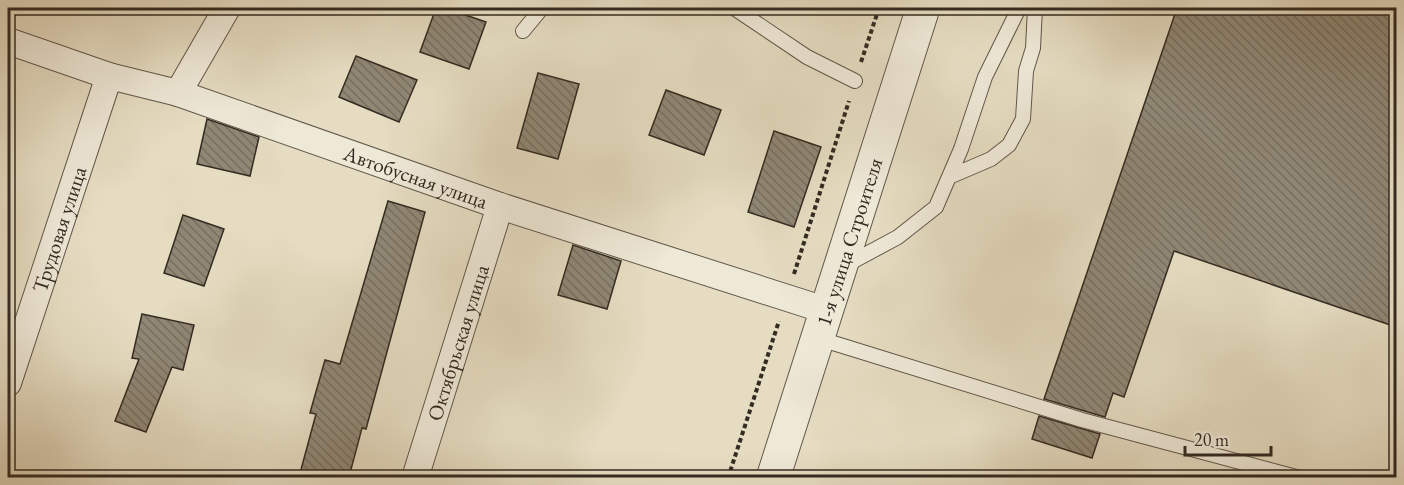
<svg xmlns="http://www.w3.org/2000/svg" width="1404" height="485" viewBox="0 0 1404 485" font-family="'EB Garamond',serif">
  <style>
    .building { fill: url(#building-back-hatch); stroke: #342b22; stroke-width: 1.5 }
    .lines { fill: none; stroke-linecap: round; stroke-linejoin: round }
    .service-casing { stroke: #60574a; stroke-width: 16 }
    .minor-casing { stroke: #60574a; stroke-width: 28 }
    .tertiary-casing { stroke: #60574a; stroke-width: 35 }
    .path { stroke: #342b22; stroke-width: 4; stroke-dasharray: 4.5 3; stroke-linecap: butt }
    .service { stroke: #eee8d7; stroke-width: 14 }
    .minor { stroke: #eee8d7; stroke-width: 26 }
    .tertiary { stroke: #eee8d7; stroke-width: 33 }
    .labels { text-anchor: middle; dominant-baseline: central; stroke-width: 4.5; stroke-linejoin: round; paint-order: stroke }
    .street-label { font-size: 21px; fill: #342b22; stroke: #eee8d7 }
  </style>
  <defs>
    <pattern id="building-back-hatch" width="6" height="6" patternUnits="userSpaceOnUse" patternTransform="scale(1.5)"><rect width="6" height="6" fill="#908775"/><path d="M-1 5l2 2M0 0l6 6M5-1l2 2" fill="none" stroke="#766f60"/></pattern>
  </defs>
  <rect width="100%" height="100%" fill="#e5dcc1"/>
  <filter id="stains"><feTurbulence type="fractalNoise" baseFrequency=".00333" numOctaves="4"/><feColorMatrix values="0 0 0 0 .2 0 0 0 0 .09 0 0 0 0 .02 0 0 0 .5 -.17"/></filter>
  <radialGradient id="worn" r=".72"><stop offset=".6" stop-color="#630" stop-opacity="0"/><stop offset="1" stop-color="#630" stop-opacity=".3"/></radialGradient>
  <!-- building -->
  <path class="building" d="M436,8H445L486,22L469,69L420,52Z
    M1177,8H1396V327L1174,251L1124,397L1113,393L1105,417L1044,399Z
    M356,56L417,80L399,122L339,97Z
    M538,73L579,84L558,159L517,148Z
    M666,90L721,110L704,155L649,135Z
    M207,119L259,137L250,176L197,164Z
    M774,131L821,147L794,227L748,212Z
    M388,201L425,212L366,429L362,428L349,477H299L316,414L310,413L325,360L340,364Z
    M183,215L224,229L204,286L164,273Z
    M573,245L621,261L607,309L558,295Z
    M142,314L194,325L183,370L172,367L146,432L115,421L139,359L132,358Z
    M1039,416L1100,434L1092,458L1032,439Z"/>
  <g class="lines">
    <!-- service casing -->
    <g class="service-casing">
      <path id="service" d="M734,8L807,57L855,81
        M523,31L542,8
        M949,177L991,159L1009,145L1023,119L1026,71L1033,48L1035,8
        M846,265L898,237L936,207L961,149L985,77L1019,8
        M817,338L1082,420L1300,478"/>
    </g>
    <!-- minor casing -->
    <g class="minor-casing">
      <g id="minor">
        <path id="s1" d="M8,41L109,76L178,93L500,206L825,310"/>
        <path d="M178,93L227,8"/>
        <path id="s2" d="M8,383L109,76"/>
        <path id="s3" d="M415,478L500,206"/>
      </g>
    </g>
    <!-- tertiary casing -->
    <g class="tertiary-casing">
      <g id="tertiary">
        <path id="s4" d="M773,478L923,8"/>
      </g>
    </g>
    <!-- path -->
    <path class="path" d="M861,62L879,8
      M794,274L849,101
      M728,478L779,321"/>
    <!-- service -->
    <use href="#service" class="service"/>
    <!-- minor -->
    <use href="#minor" class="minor"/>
    <!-- tertiary -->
    <use href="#tertiary" class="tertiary"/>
  </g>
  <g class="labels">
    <!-- street labels -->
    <g class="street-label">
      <text stroke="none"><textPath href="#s1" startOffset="430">Автобусная улица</textPath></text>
      <text stroke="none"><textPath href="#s2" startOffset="162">Трудовая улица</textPath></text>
      <text stroke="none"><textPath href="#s4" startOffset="248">1-я улица Строителя</textPath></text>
      <text stroke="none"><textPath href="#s3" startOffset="142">Октябрьская улица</textPath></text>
    </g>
  </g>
  <!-- margin -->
  <rect width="1404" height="485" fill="none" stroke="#e5dcc1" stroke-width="30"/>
  <rect x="9" y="9" width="1386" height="467" fill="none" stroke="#342b22" stroke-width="3"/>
  <rect x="15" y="15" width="1374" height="455" fill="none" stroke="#342b22" stroke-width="1.5"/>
  <!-- scale -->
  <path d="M1185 446v9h86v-9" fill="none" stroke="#342b22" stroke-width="3"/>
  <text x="1194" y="446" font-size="18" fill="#342b22" stroke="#eee8d7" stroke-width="4.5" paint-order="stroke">20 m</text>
  <rect width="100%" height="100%" filter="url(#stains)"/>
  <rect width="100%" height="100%" fill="url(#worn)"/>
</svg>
